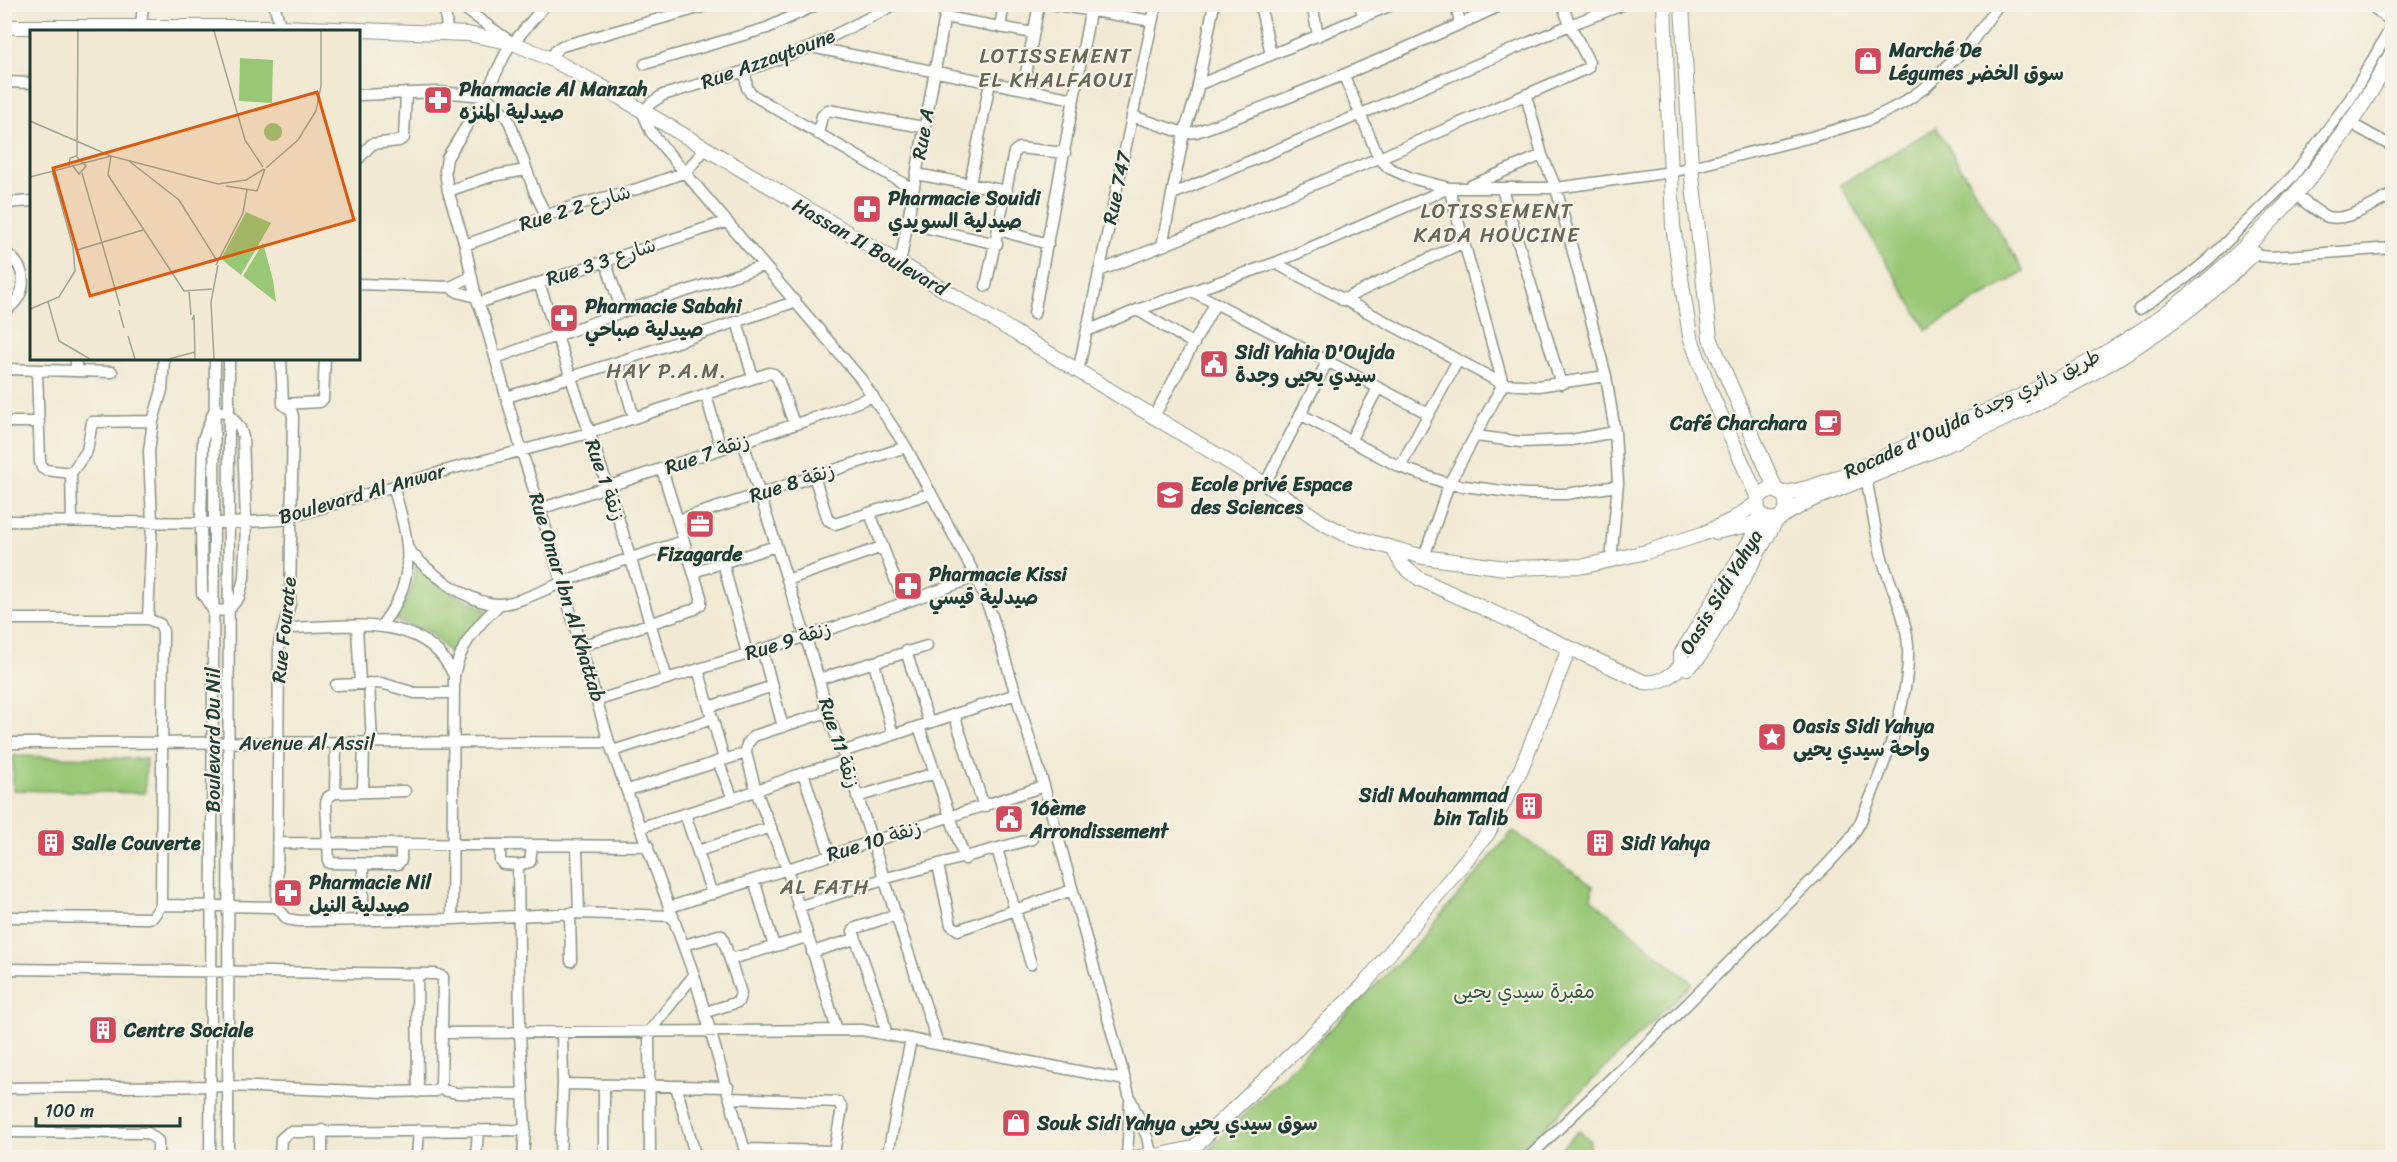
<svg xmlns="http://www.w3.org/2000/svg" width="2397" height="1162" viewBox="0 0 2397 1162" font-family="Sriracha,'Playpen Sans Arabic',sans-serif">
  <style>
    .green { fill: #98c775; stroke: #5c8254; stroke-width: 1.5 }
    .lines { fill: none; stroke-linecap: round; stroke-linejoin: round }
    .minor-casing { stroke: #889384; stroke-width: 13 }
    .major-casing { stroke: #889384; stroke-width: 16 }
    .highway-casing { stroke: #889384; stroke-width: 17 }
    .minor { stroke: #fff; stroke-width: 10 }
    .major { stroke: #fff; stroke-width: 14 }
    .highway { stroke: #fff; stroke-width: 15 }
    .labels { text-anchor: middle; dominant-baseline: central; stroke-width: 4.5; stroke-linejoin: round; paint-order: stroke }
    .poi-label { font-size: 20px; font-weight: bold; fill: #1f3d34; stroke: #f7f3e8; text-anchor: start }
    .street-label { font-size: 20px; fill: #1f3d34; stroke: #f7f3e8 }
    .park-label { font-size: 20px; fill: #375941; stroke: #f7f3e8 }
    .neighbourhood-label { font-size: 21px; letter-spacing: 1.5px; fill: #686656; stroke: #f7f3e8 }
    .inset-road { fill: none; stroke: #9da493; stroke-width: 1.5 }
    .view { fill: #de580e; fill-opacity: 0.15; stroke: #de580e; stroke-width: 3 }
    .inset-edge { fill: none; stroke: #1f3d34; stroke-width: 3 }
  </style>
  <rect width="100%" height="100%" fill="#f7f3e8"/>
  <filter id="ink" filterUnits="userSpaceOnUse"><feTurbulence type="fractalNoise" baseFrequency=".0167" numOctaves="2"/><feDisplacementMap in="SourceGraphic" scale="12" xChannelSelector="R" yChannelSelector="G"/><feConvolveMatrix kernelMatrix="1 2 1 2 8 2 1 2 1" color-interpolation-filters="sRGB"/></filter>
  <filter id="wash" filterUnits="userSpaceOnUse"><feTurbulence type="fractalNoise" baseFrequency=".008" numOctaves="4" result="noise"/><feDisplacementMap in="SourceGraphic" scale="24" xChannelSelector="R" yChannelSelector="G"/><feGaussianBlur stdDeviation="1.35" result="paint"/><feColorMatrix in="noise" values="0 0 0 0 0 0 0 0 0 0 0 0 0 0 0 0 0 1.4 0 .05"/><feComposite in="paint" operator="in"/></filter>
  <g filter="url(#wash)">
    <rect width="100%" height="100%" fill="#f1e9d3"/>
    <!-- green -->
    <path class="green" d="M1936,127L2024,272L1927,330L1840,185Z
      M416,567L449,591L488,610L454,658L431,633L395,620L410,594Z
      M13,756L146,759L145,793L13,790Z
      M1513,831L1593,886L1591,899L1692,983L1514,1157H1201L1415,946Z
      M1579,1131L1590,1140L1589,1157H1552Z"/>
  </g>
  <g filter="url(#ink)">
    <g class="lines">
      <!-- minor casing -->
      <g class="minor-casing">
        <path id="minor" d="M274,4L282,32
          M445,4L447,32
          M458,4L511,42L485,96L447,158L445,171L448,191L465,245L476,297L484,318L521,449L540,509L609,742L694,975L747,1158
          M896,4L811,47L745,71L663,95L651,103L643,113L651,132L664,148L861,379L906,447L976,577L992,616L1044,786L1130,1098L1147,1137L1151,1154
          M1051,4L1152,21
          M1214,4L1196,96L1184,133L1196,132C1301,95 1402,51 1504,4
          M1260,4L1271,55
          M1312,4L1318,36
          M1360,4L1363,17
          M1456,4L1460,24
          M1562,4L1570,25L1625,4
          M2369,4L2392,22
          M945,17L1033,33
          M141,26L143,4
          M1000,27L1004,4
          M513,43L546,4
          M811,47L1074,99
          M551,59L556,50L562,46L713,4
          M645,64L767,28L818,4
          M745,71L747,88L751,94L913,189
          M1344,76L1379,158L1389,168L1411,178L1449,188H1556L1672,172L1811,137L1869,120L1901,104L1926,87L1970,44L1999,4
          M4,82L32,83
          M1198,85L1394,4
          M1023,89L1039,4
          M358,95L439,92L485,96L504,113L510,123L535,193L546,215
          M1526,95L1542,155
          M2359,128L2386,143L2392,144
          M818,134L822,116L828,110L923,127
          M358,159L372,144L399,141L404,138L406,93
          M916,174L1007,191
          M970,184L990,82
          M1470,186L1542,155L1556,188L1606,376L1615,432L1618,483L1611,561
          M1502,189L1561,384
          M448,191L492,176L526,170
          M2303,201C2311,206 2319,214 2328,217C2348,222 2375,203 2392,195
          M4,203L32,201
          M906,223L997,244
          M999,230L1048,244
          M465,245L576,205L637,189L686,172L705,149
          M1162,246L1379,158L1588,68L1589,62L1570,25L1173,194
          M2250,251L2261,256L2271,257L2392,248
          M4,252C29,266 29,297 4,311
          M605,260L622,312
          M1275,263L1503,384L1538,386L1606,376
          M900,264L947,4
          M1099,271L1162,246L1184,133L1132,116
          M539,283L618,517L667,679
          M358,284L450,287L458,292L476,297
          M986,286L1014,152L1019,148L1065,153
          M450,287L471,277
          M1192,291L1429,414
          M1342,300L1464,242
          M478,303L725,222
          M2139,309L2187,277L2209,259L2293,176L2350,99L2392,26
          M1137,310L1194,344
          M1034,314L1090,12
          M737,321L753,378
          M1087,331L1137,310L1275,263L1449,188L1503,384L1449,484L1424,557
          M496,358L622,312L763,266
          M618,362L634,418
          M4,369L112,372
          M37,370L40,462L42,468L46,470L71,473L87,451L92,422L153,421
          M76,371V358
          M1078,372L1156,4
          M706,395L721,449
          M507,397L618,362L794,302
          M283,404L320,402L323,399L325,358
          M214,411L228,412L240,428L243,437L246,522L244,578L239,597L228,611L213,610L202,593L201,522L203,439Z
          M1300,414L1400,467L1449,484L1525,494H1566L1617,486
          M1153,418L1215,304
          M4,422H39
          M1476,436L1521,442L1571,440L1615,432
          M1350,441L1378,388
          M743,442L819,679L827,712L846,761L938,1044
          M1400,467L1458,360
          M71,473L72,521
          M814,476L828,520L835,524L931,493
          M1265,484L1327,362
          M540,509L829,413L873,396
          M870,513L904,603
          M678,520L906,447
          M4,521L229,523L281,520L451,469L589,433L769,373L774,374L778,379L794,424
          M409,550C427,571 467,603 497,604C517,605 551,586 571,579C608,565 646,553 684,541
          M723,563L747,653
          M693,572L776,546
          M787,580L882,547
          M4,619H148L160,624L163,631L161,905L153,917L149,918L4,917
          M148,619L152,522L149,451L153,421L162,390L164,358
          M382,625C388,616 395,607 399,597C416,560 404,523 393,486
          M357,627L360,683
          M285,628C344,628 425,609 454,676
          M581,646L695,609L701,604V597L662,469
          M762,649L783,727
          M906,651L929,723
          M874,663L893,735
          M698,669L724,759
          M819,679L927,646
          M369,683L372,743
          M336,685L381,683L415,693H454
          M598,700L836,627L976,577
          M709,707L773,686
          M827,712L754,736L747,744L746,753L756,791L787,869L837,1030
          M954,714L984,807
          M919,727L965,859
          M5,743L609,742
          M613,751L712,719
          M842,752L1016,694
          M718,761L733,799
          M803,773L830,855
          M628,790L746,753
          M363,792L364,743
          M335,793L336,743
          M857,797L935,773
          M685,814L712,894
          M641,827L733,799L803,773L846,761
          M278,843L648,846
          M401,845V860L398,864L329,863L326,803L328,797L335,793L405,791
          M500,846V860L503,864L518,865
          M577,847L579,913
          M997,849L1031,964
          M698,851L771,827
          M363,864V921
          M938,865L951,925L958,930L1072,890
          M754,880L774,946
          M161,905L277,907
          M277,907L279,644L290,604L293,416L291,410L283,404L281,358
          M277,907L287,919L299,921L452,919L579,913L673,916
          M670,907L1044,786
          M798,907L883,879L1032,839
          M570,913L571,961
          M452,919L454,676C459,647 477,625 499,605
          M684,945L719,935L722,936L741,993L738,1002L706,1012
          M812,952L855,939
          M731,959L807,937
          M4,969L436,974L443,977L441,1085L436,1091L387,1092L227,1086L4,1088
          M417,975L418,1092
          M443,1033L862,1030L1125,1080
          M886,1033L881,1010L853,931L856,928L895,915
          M563,1084L728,1087
          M676,1086L696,1158
          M439,1089L456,1093L523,1094
          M731,1098L838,1102L842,1108L833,1158
          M4,1132L148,1133L158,1141V1158
          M745,1149L834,1151
          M210,1158L215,358
          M228,1158L229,358
          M280,1158L281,1139L289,1132L525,1130
          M322,1158V1130
          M417,1158L419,1130
          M476,1158L478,1130
          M523,1158L525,1130L520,1033L518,865L530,862L532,846
          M560,1158L563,1084L562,1033
          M604,1158V1085
          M650,1158L649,1032L694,975
          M887,1158L911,1039
          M1127,1158L1130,1102
          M1528,1158L1647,1044L1827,865L1849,841L1860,823C1882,771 1910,704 1908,647C1907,615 1889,585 1881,554C1875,529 1871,503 1866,478"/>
      </g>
      <!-- major casing -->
      <g class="major-casing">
        <path id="major" d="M1664,4L1673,226L1690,336L1710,391L1758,498
          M1682,4L1691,167L1710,338L1776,490
          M4,27H281L468,34L513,43L551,59L599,85L918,274L1265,484L1323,523L1347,535L1423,557L1506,568L1585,566L1646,552L1702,534L1732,520L1757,503
          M1716,532L1750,525L1763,518
          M1394,550L1403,566L1420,579L1644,682C1660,684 1670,677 1681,666L1687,668L1699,657L1777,519
          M1681,666V654L1764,518
          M1161,1155L1193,1148
          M1137,1158L1151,1154L1165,1158
          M1188,1158L1193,1148L1361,988L1488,833L1521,769L1569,649"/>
      </g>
      <!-- highway casing -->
      <g class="highway-casing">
        <path id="highway" d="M1757 505a15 15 0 1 1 30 0a15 15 0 1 1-30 0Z
          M1782,494C1831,487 1881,457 1926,438C1988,411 2052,385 2111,350C2229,279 2327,175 2392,54
          M1785,514L1810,500C1970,436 2128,376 2254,253"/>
      </g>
      <!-- minor -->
      <use href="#minor" class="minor"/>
      <!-- major -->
      <use href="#major" class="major"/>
      <!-- highway -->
      <use href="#highway" class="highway"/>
    </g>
  </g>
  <!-- icons -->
  <defs>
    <g id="shop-square" transform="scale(1.5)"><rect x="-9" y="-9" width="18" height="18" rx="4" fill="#d1495b" stroke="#f7f3e8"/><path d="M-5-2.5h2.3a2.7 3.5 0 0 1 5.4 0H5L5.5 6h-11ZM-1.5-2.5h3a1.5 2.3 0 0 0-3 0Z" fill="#fff"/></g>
    <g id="pharmacy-square" transform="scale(1.5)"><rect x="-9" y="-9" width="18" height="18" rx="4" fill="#d1495b" stroke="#f7f3e8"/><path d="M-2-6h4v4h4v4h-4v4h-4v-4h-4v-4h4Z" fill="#fff"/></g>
    <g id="civic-square" transform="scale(1.5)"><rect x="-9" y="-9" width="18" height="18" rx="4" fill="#d1495b" stroke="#f7f3e8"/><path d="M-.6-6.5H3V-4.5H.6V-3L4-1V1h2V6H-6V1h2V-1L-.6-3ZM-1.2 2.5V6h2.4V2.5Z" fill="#fff"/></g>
    <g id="cafe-square" transform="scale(1.5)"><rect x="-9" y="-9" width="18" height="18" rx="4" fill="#d1495b" stroke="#f7f3e8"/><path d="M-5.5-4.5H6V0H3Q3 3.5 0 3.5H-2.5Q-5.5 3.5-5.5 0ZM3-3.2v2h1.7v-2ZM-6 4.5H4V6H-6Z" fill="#fff"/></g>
    <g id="school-square" transform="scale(1.5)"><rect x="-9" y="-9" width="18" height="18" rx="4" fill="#d1495b" stroke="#f7f3e8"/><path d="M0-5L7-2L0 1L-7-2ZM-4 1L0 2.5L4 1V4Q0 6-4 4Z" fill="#fff"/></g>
    <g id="office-square" transform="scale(1.5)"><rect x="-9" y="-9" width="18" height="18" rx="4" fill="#d1495b" stroke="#f7f3e8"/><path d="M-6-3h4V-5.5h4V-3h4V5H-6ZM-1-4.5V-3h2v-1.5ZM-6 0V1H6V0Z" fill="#fff"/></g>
    <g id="sight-square" transform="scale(1.5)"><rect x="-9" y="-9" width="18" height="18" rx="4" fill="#d1495b" stroke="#f7f3e8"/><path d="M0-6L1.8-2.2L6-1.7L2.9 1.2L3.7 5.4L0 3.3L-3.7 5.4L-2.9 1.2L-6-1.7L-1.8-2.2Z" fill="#fff"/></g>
    <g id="building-square" transform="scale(1.5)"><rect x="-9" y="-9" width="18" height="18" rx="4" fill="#d1495b" stroke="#f7f3e8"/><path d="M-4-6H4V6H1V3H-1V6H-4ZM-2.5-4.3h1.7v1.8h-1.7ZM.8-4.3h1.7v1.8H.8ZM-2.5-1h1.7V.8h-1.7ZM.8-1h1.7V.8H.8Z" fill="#fff"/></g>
  </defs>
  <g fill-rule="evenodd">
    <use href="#shop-square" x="1868" y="61"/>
    <use href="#pharmacy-square" x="438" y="100"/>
    <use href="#pharmacy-square" x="867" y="209"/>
    <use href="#pharmacy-square" x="564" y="318"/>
    <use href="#civic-square" x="1214" y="364"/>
    <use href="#cafe-square" x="1828" y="423"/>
    <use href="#school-square" x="1170" y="495"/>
    <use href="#office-square" x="700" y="524"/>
    <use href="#pharmacy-square" x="908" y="586"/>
    <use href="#sight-square" x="1772" y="737"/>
    <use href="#building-square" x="1529" y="806"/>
    <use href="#civic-square" x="1009" y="819"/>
    <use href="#building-square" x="51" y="843"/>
    <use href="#building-square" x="1600" y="843"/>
    <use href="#pharmacy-square" x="288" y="893"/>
    <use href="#building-square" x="103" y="1030"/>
    <use href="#shop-square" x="1016" y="1123"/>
  </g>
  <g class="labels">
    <!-- poi labels -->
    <g class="poi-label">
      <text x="1889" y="50">Marché De<tspan x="1889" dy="23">Légumes سوق الخضر</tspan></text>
      <text x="459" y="89">Pharmacie Al Manzah<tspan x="459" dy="23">صيدلية المنزه</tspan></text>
      <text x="888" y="198">Pharmacie Souidi<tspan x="888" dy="23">صيدلية السويدي</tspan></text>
      <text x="585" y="306">Pharmacie Sabahi<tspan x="585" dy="23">صيدلية صباحي</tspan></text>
      <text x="1235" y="352">Sidi Yahia D'Oujda<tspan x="1235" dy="23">سيدي يحيى وجدة</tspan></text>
      <text x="1807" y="423" text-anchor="end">Café Charchara</text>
      <text x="1191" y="484">Ecole privé Espace<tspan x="1191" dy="23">des Sciences</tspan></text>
      <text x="700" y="554" text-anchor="middle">Fizagarde</text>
      <text x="929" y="574">Pharmacie Kissi<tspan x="929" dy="23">صيدلية قيسي</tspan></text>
      <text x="1793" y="726">Oasis Sidi Yahya<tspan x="1793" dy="23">واحة سيدي يحيى</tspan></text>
      <text x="1508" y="795" text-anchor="end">Sidi Mouhammad<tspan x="1508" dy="23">bin Talib</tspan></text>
      <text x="1030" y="808">16ème<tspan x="1030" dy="23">Arrondissement</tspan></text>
      <text x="72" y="843">Salle Couverte</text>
      <text x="1621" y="843">Sidi Yahya</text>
      <text x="309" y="882">Pharmacie Nil<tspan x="309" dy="23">صيدلية النيل</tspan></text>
      <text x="124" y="1030">Centre Sociale</text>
      <text x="1037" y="1123">Souk Sidi Yahya سوق سيدي يحيى</text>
    </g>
    <!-- street labels -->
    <g class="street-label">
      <text transform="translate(768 59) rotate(-20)">Rue Azzaytoune</text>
      <text transform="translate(923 134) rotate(-80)">Rue A</text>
      <text transform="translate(1117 188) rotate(-78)">Rue 747</text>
      <text transform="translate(575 208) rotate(-17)">Rue 2 شارع 2</text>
      <text transform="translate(870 247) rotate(30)">Hassan II Boulevard</text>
      <text transform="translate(601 262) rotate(-18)">Rue 3 شارع 3</text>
      <text transform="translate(1972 414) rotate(-25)">Rocade d'Oujda طريق دائري وجدة</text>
      <text transform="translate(707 454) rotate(-19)">Rue 7 زنقة</text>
      <text transform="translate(605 480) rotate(71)">Rue 1 زنقة</text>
      <text transform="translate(792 483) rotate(-18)">Rue 8 زنقة</text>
      <text transform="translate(362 494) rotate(-16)">Boulevard Al Anwar</text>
      <text transform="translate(1721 592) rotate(-59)">Oasis Sidi Yahya</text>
      <text transform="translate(567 597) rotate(73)">Rue Omar Ibn Al Khattab</text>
      <text transform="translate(284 630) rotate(-84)">Rue Fourate</text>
      <text transform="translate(788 641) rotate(-17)">Rue 9 زنقة</text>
      <text transform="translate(213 740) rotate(-90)">Boulevard Du Nil</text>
      <text x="307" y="743">Avenue Al Assil</text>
      <text transform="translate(839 743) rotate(72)">Rue 11 زنقة</text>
      <text transform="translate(874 841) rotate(-17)">Rue 10 زنقة</text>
    </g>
    <!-- park labels -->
    <g class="park-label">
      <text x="1524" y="991">مقبرة سيدي يحيى</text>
    </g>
    <!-- neighbourhood labels -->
    <g class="neighbourhood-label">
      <text x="1056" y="56">LOTISSEMENT<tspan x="1056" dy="24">EL KHALFAOUI</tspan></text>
      <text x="1497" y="211">LOTISSEMENT<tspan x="1497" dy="24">KADA HOUCINE</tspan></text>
      <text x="667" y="371">HAY P.A.M.</text>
      <text x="825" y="887">AL FATH</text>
    </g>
  </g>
  <!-- overview -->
  <g transform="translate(30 30)">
    <rect width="330" height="330" fill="#f1e9d3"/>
    <path d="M210,28L243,30L242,73L209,71ZM234 102a9 9 0 1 1 18 0a9 9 0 1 1-18 0ZM216,182L241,193L211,245L191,229ZM233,213L243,250L246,272L213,246Z" fill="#98c775"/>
    <path class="inset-road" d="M184,1L215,110L233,137M0,91L81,126L78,145L154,261L182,259M47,126L48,1M99,131L149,170L186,229M39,136L40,128L46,126L56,136L49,144L42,135M236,138L268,110L286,81L291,56V1M52,143L90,276M0,147L81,126L188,154L216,150L234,139M196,156L227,161L235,139M47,220L113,200M186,235L213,183L217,160M159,262L161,285M18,272L29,311L60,329M0,279L29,267L45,241L43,217L22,141M89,280L94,298M162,290L164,285L165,329M98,306L105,329M139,329L165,322M184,329L181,272L188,235"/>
    <path class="view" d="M287,62L324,190L60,266L23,138Z"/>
    <rect width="330" height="330" class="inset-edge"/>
  </g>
  <!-- margin -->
  <rect width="2397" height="1162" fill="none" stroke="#f7f3e8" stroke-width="24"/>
  <!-- scale -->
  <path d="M36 1117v9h144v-9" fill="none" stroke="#1f3d34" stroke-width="3"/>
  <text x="45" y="1117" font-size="18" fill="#1f3d34" stroke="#f7f3e8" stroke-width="4.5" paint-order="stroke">100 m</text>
</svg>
